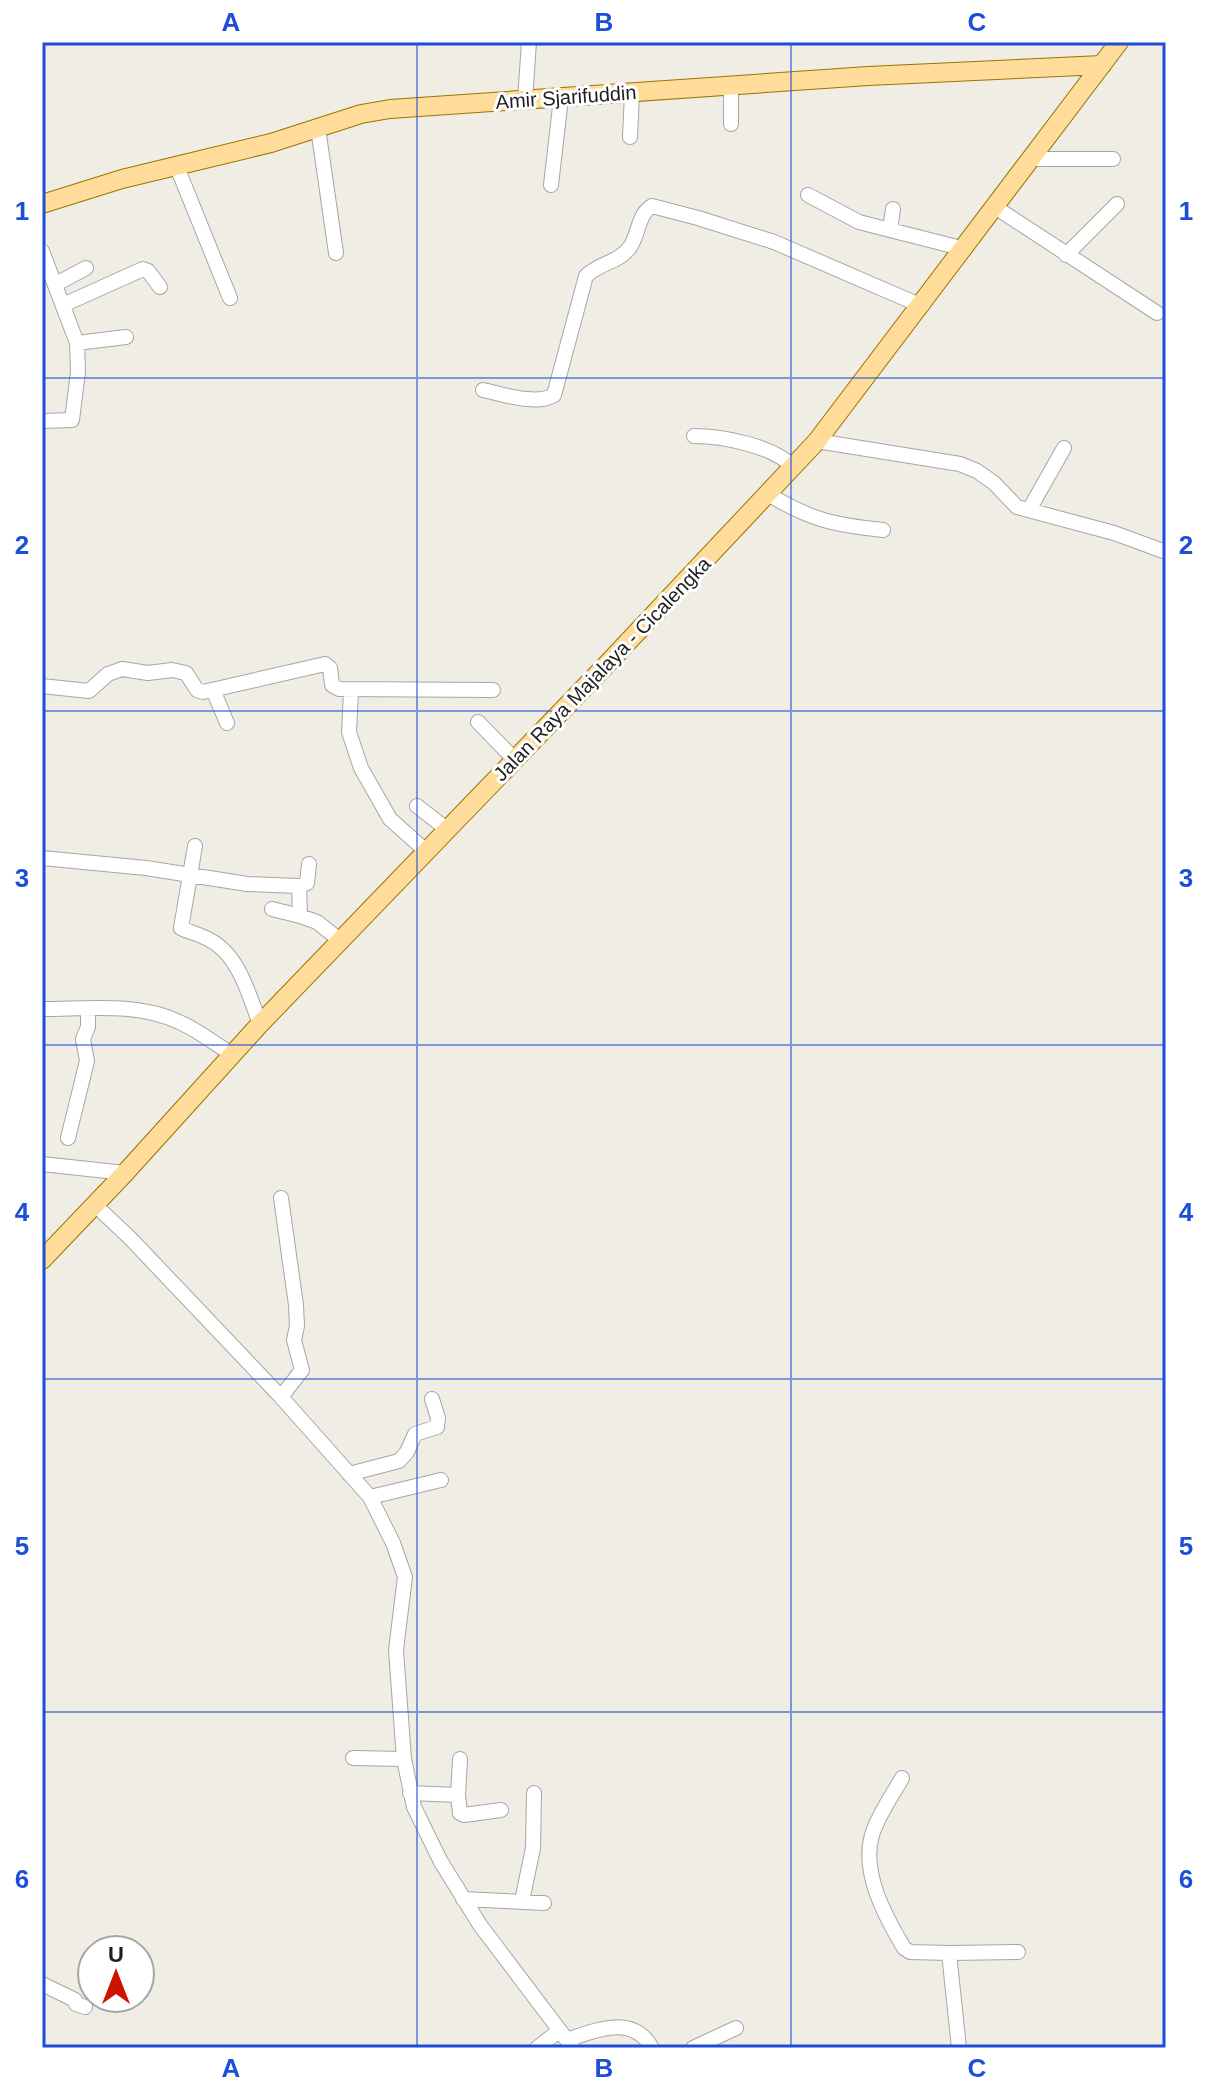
<svg xmlns="http://www.w3.org/2000/svg" width="1208" height="2090" viewBox="0 0 1208 2090" font-family="Helvetica,sans-serif">
  <style>
    .lines { fill: none; stroke-linecap: round; stroke-linejoin: round }
    .minor-casing { stroke: #a6a6a6; stroke-width: 16 }
    .major-casing { stroke: #997400; stroke-width: 20 }
    .minor { stroke: #fff; stroke-width: 14 }
    .major { stroke: #ffdc9a; stroke-width: 18 }
    .grid { fill: none; stroke: #1d4ed8; stroke-width: 2; stroke-opacity: 0.55 }
    .labels { text-anchor: middle; dominant-baseline: central; stroke-width: 6; stroke-linejoin: round; paint-order: stroke }
    .street-label { font-size: 20px; fill: #1f1f1f; stroke: #fff }
    .neatline { fill: none; stroke: #1d4ed8; stroke-width: 3 }
    .grid-label { font-size: 26px; text-anchor: middle; font-weight: bold; fill: #1d4ed8 }
  </style>
  <rect width="100%" height="100%" fill="#f0ede4"/>
  <g class="lines">
    <!-- minor casing -->
    <g class="minor-casing">
      <path id="minor" d="M731,86V124
        M525,100L529,42
        M318,128L336,253
        M630,137L632,93
        M1030,159H1113
        M177,167L230,298
        M551,185L561,98
        M808,195L859,222L890,230
        M995,207L1157,313
        M893,209L890,230L965,249
        M42,251L77,343L78,372L72,420L42,421
        M1066,255L1117,204
        M56,284L86,268
        M63,305L143,269L148,271L160,287
        M77,343L126,337
        M483,390C502,394 537,406 554,395L586,276C599,263 620,262 630,247C639,234 638,214 652,206L698,218L774,242L922,306
        M694,436C722,436 774,446 793,467
        M817,441L960,464L977,471L994,483L1017,507L1114,533L1166,552
        M768,494C811,520 834,525 883,530
        M1029,510L1064,448
        M42,686L89,691L108,674L122,669L148,673L172,670L186,673L197,690L203,692L325,664L330,668L332,685L339,689L493,690
        M213,690L227,723
        M351,691L349,732L361,768L390,819L427,852
        M478,722L515,760
        M417,806L448,830
        M195,846L181,928C189,932 198,934 206,938C239,953 248,993 260,1024
        M42,858L146,868L247,884L299,886L300,916L317,922L341,941
        M299,886L307,883L309,864
        M272,909L300,916
        M42,1009C87,1009 137,1002 179,1022C198,1030 215,1044 233,1055
        M68,1138L87,1061L83,1039L88,1027V1009
        M42,1164L125,1173
        M281,1198L296,1305L297,1326L294,1340L302,1370L281,1397
        M95,1205L130,1238L281,1397L370,1497L393,1543L405,1577L396,1650L404,1759L414,1807L441,1862L480,1925L573,2048
        M349,1474L399,1461L407,1452L415,1434L437,1427L438,1418L432,1399
        M370,1497L441,1480
        M353,1758L404,1759
        M902,1778C892,1796 878,1815 872,1835C861,1872 885,1916 904,1948L910,1952L949,1953L959,2048
        M410,1793L458,1795L460,1813L464,1815L501,1810
        M458,1795L460,1759
        M463,1899L544,1903
        M522,1901L533,1848L534,1793
        M949,1953L1018,1952
        M42,1984L75,2000L76,2004L85,2007
        M567,2040C596,2030 633,2014 652,2048
        M537,2048L559,2031
        M693,2048L736,2028"/>
    </g>
    <!-- major casing -->
    <g class="major-casing">
      <path id="major" d="M42,204L122,179L271,143L361,114L390,109L868,76L1102,65
        M42,1260L125,1173L260,1024L608,663L817,441L1119,42"/>
    </g>
    <!-- minor -->
    <use href="#minor" class="minor"/>
    <!-- major -->
    <use href="#major" class="major"/>
  </g>
  <!-- grid -->
  <path class="grid" d="M417,42V2048M791,42V2048M42,378H1166M42,711H1166M42,1045H1166M42,1379H1166M42,1712H1166"/>
  <g class="labels">
    <!-- street labels -->
    <g class="street-label">
      <text transform="translate(566 97) rotate(-4)">Amir Sjarifuddin</text>
      <text transform="translate(602 669) rotate(-46)">Jalan Raya Majalaya - Cicalengka</text>
    </g>
  </g>
  <!-- border -->
  <rect width="1208" height="2090" fill="none" stroke="#ffffff" stroke-width="88"/>
  <!-- north arrow -->
  <g transform="translate(116 1974)"><circle r="38" fill="#ffffff" stroke="#a5a5a5" stroke-width="2"/>
  <path d="M0-6L14 30L0 20L-14 30Z" fill="#cd1200"/>
  <text y="-12" font-size="22" font-weight="bold" text-anchor="middle" fill="#1f1f1f">U</text>
  </g>
  <rect x="44" y="44" width="1120" height="2002" class="neatline"/>
  <g class="grid-label">
    <text x="231" y="31">A</text>
    <text x="604" y="31">B</text>
    <text x="977" y="31">C</text>
    <text x="22" y="220">1</text>
    <text x="1186" y="220">1</text>
    <text x="22" y="554">2</text>
    <text x="1186" y="554">2</text>
    <text x="22" y="887">3</text>
    <text x="1186" y="887">3</text>
    <text x="22" y="1221">4</text>
    <text x="1186" y="1221">4</text>
    <text x="22" y="1555">5</text>
    <text x="1186" y="1555">5</text>
    <text x="22" y="1888">6</text>
    <text x="1186" y="1888">6</text>
    <text x="231" y="2077">A</text>
    <text x="604" y="2077">B</text>
    <text x="977" y="2077">C</text>
  </g>
</svg>
